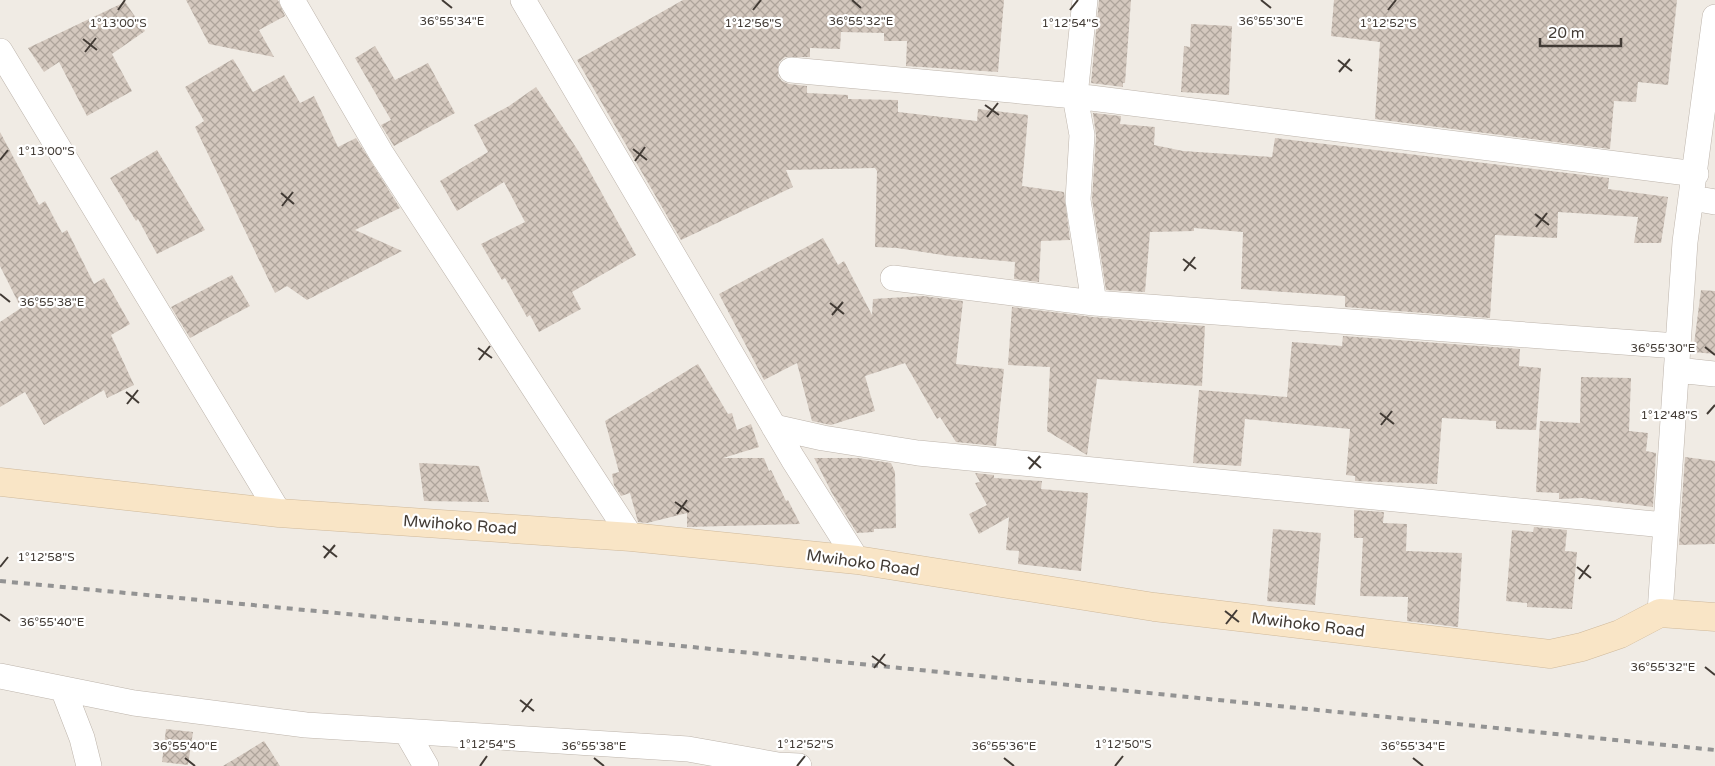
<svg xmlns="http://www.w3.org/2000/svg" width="1715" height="766" viewBox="0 0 1715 766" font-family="'Varela Round',sans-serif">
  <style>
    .building { fill: url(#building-cross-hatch) }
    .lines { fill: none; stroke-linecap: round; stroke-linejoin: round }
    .street-casing { stroke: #bdb4ab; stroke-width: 26 }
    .secondary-casing { stroke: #cfb99b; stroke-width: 29 }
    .street { stroke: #fff; stroke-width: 25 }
    .secondary { stroke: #f9e5c6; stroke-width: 28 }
    .rail { stroke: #939393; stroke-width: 4; stroke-dasharray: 6 6; stroke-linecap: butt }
    .ticks { fill: none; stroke: #423b35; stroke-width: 2 }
    .labels { text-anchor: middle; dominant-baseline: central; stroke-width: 4.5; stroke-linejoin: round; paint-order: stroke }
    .street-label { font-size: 16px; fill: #423b35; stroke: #fff }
    .ticks-label { font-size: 12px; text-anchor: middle; fill: #423b35; stroke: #fff; stroke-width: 4.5; stroke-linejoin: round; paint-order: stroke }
  </style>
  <defs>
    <pattern id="building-cross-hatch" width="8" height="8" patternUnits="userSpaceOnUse" patternTransform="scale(1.25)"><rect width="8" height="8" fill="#d4c8be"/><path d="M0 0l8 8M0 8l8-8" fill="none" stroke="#aea49b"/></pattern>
  </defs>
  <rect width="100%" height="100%" fill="#f0ebe4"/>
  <!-- building -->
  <path class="building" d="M186,0H278L285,16L259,30L274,57L209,44Z
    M683,0H1004L998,72L906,66L907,41H884V33L841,32L840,49L810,48V57H785L779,62L778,76L782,81L789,84L807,86V93L848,95V99L898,100V112L977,121L978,109L1028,115L1022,186L1064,192L1070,240L1041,241L1039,282L1014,279L1015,262L949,256L897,248L875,247L877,171L875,168L786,170L793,187L681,240L577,60Z
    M1099,0H1131L1125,83H1123V87L1091,83Z
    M1334,0H1677L1668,85L1638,82L1636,102L1614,101L1610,149L1375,119L1380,42L1331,36Z
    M125,2L145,31L112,54L132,91L87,116L59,62L44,72L28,48Z
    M1191,24L1232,26L1229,95L1181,92L1184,46L1190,47Z
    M375,46L395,80L428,63L455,113L394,146L381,125L391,120L355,58Z
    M233,59L253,92L284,75L300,103L314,96L338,147L356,138L400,208L355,230L402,251L307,300L287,286L275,293L195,127L204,121L185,87Z
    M536,87L579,152L636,255L572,292L581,309L539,332L530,315L527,317L505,278L502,280L481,244L525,222L504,182L457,211L440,181L488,152L474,125L509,106Z
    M1093,113L1121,116L1120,124L1155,127L1154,145L1183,151L1272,157L1275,138L1609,178L1608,189L1668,197L1661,243H1634L1638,217L1558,212L1557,238L1495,235L1490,318L1345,307V296L1241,289L1243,232L1194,228V231L1150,232L1145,292L1106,290L1092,199L1096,136Z
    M0,132L39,205L45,201L62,233L67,230L94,284L104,278L130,324L111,335L134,385L107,398L104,390L44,425L25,392L0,407V322L21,308L0,266Z
    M157,150L205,230L157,254L138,219L136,221L110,178Z
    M823,238L838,265L844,261L872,315L873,299L923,296L963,301L956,364L1004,369L996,446L956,442L940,417L937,419L905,363L865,376L875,411L831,425L812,421L797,363L764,380L719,294Z
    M232,275L250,306L190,338L171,307Z
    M1701,290L1715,291V354L1693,352Z
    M1012,307L1093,317L1205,326L1202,386L1097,379L1087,455L1047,431L1050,367L1008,365Z
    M1343,336L1520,349L1519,366L1541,368L1536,430L1496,429V421L1442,418L1437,484L1355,481V476L1346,475L1350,429L1245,419L1241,466L1193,463L1199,390L1287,397L1292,342L1342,346Z
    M698,364L728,414L732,413L737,430L751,424L759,447L723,458H764L769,471L771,470L786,501L788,500L800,524L687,527V513L647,523L638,522L630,493L621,496L614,485L612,474L619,472L605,421Z
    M1581,377L1631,378L1629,431L1648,433L1646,451L1656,453L1653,507L1582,498L1559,499V493L1536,492L1540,421L1580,423Z
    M1685,457L1715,461V544L1679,545Z
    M814,458H858L891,463L895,472L896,528L874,529V532L857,533L832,493Z
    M419,463L479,466L489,502L424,501Z
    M975,473L994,475V478L1042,481L1041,489L1088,493L1081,571L1018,564L1019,551L1006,550L1009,517L979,534L969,514L987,505L975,483L980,482Z
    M1354,510L1384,512L1383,523L1407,524L1406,551L1462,553L1458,627L1407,621L1408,597L1360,596L1363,538H1354Z
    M1534,527L1567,530L1565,551L1577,552L1572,609L1527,607V603L1506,601L1512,530L1533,532Z
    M1273,529L1321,533L1315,605L1267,601Z
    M166,729L193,732L188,765L162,762Z
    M264,741L280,766H223Z"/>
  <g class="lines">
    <!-- street casing -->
    <g class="street-casing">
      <path id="street" d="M292,0L381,153L631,537
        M523,0L793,459L857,560
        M1085,0L1075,96L1082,135L1078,200L1094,303
        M0,51L279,513
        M791,70L1075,96L1696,174
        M1692,198L1715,202
        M893,278L1094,303L1677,346
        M1677,370L1715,374
        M774,427L823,438L918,453L1665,525
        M1660,613L1685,242L1715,17
        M0,676L134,703L306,725L688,749L778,765L799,766
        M63,689L82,738L89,766
        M407,733L426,766"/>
    </g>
    <!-- secondary casing -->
    <g class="secondary-casing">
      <path id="secondary" d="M0,482L279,513L631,537L857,560L1154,607L1550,654L1582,647L1620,634L1660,613L1715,617"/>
    </g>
    <!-- street -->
    <use href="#street" class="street"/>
    <!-- secondary -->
    <use href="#secondary" class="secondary"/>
    <!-- rail -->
    <path class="rail" d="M0,581L652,643L1715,750"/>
  </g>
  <!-- ticks -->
  <path class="ticks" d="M442,0L452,8M852,0L861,8M1261,0L1271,8M118,10L125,0M753,10L761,0M1070,10L1078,0M1388,10L1396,0M83,39L97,50M85,52L96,38M1338,60L1352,71M1339,72L1350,59M985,105L999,115M987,117L998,103M633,149L647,160M0,160L8,150M635,161L645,147M281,193L294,204M282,206L293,192M1535,214L1549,225M1536,227L1547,213M1183,259L1196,269M1184,271L1195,257M0,294L10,302M830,303L844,314M832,315L843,302M1705,347L1715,355M478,348L492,358M479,360L490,346M126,392L139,403M127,404L138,390M1380,413L1394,424M1707,414L1715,405M1381,425L1392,411M1028,457L1041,468M1029,469L1040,456M675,502L689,512M677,514L687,500M323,546L337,557M324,558L335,545M0,567L8,557M1577,567L1591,578M1579,579L1589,565M1225,611L1239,622M0,614L10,621M1226,624L1237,610M872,656L886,666M1705,667L1715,675M874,668L885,654M520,700L534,711M522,712L532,699M185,758L195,766M594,758L604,766M1004,758L1014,766M1413,758L1423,766M480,766L487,756M797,766L805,756M1115,766L1123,756"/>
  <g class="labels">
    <!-- street labels -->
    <g class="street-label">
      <text transform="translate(460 525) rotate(4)">Mwihoko Road</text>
      <text transform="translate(863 563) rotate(8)">Mwihoko Road</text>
      <text transform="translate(1308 625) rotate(7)">Mwihoko Road</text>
    </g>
  </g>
  <g class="ticks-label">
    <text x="452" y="25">36°55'34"E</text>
    <text x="861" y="25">36°55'32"E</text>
    <text x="1271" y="25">36°55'30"E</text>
    <text x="118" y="27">1°13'00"S</text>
    <text x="753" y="27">1°12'56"S</text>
    <text x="1070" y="27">1°12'54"S</text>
    <text x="1388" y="27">1°12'52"S</text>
    <text x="46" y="155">1°13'00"S</text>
    <text x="52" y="306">36°55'38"E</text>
    <text x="1663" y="352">36°55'30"E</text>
    <text x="1669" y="419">1°12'48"S</text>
    <text x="46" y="561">1°12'58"S</text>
    <text x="52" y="626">36°55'40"E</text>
    <text x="1663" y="671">36°55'32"E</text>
    <text x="487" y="748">1°12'54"S</text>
    <text x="805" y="748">1°12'52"S</text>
    <text x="1123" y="748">1°12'50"S</text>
    <text x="185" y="750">36°55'40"E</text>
    <text x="594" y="750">36°55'38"E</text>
    <text x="1004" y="750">36°55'36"E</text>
    <text x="1413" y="750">36°55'34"E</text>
  </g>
  <!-- scale -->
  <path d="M1540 38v8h81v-8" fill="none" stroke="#423b35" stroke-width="2.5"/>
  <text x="1548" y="38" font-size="15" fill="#423b35" stroke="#ffffff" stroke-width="4" paint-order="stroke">20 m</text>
</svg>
